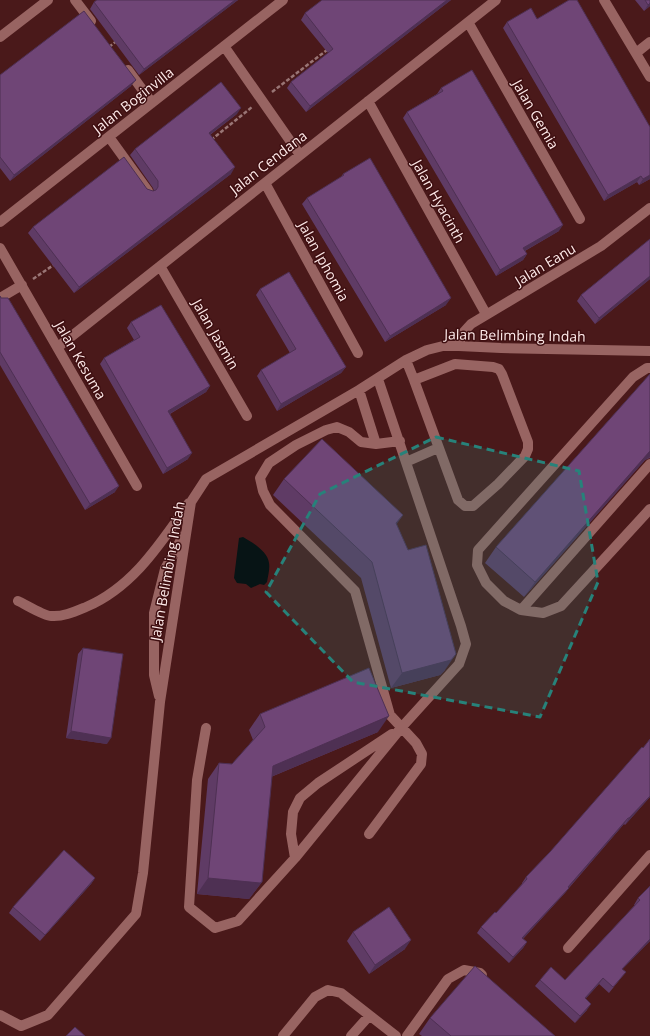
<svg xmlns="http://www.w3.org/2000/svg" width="650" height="1036" viewBox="0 0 650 1036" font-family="'Open Sans',sans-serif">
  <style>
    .water { fill: #071415 }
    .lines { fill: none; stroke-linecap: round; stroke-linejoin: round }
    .path { stroke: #997575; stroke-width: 2.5; stroke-dasharray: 4 2; stroke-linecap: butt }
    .minor { stroke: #986462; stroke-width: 10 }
    .wall { fill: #5f3b65 }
    .shaded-wall { fill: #4e3053 }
    .building { fill: #6f4576; stroke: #4e3053 }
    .marked { fill: #27827a; fill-opacity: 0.2; stroke: #27827a; stroke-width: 3; stroke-dasharray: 8 5; stroke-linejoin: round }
    .labels { text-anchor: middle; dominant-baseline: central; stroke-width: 3; stroke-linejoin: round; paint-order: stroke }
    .street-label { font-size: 14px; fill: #feeae9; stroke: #3f0f11 }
  </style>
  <rect width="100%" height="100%" fill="#4a191a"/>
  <!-- water -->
  <path class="water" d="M243,537C252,542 268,552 269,563C270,569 268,576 267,582L264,585L260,584L251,588L246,584L237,583L234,578L239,538Z"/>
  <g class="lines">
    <!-- path -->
    <path class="path" d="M109,47L118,40
      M272,92L327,50
      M211,140L252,107
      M33,279L55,264"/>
    <!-- minor -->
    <path class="minor" d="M75,0L91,21
      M604,0L650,77
      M468,22L580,219
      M0,37L48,0
      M224,46L300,155
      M636,53L650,42
      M128,70L152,103
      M368,101L486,314
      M109,137L148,191
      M265,183L358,353
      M0,222L283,0
      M0,248L137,486
      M160,266L247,416
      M0,298L22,285
      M459,346L461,335L471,324L601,246L650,208
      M58,347L496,0
      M406,360L414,380L458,500L465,506H473L498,484L525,456L528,449V442L502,374L499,369L493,367L455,364L414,380
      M650,368H647L633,377L478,550L477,565L486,583L504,601L521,610L543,613L561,606L650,509
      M359,390L376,444L361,442L349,432L337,427L326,430L296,445L269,463L260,478L263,491L270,505L355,591L390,715L416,743L422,754L421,764L369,834
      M376,444L400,441
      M406,462L438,448
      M18,601C25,604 44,616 51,616C63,617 74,612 86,607C133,587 160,544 189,503
      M521,610L650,464
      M159,696L154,675V613L165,569L183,536
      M206,728L197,780L189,907L215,928L238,921L295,858L401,728L459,664L466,644L461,626L378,379
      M295,858L291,834L293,812L300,798L318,783L392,734
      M568,948L650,855
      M0,1015L21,1026L48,1015L136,914L143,873L160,702L191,502L206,479L359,390L406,360L427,350L443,346H459L501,348L650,351
      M283,1036L315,997L328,990L341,993L396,1036
      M351,1036L369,1016
      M407,1036L448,979L464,970L480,973L482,975"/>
  </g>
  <!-- wall -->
  <path class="wall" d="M238,0L139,75L90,9L94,2Z
    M451,0L306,112L287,88L291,82L328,53L301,20L305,13Z
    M635,0H650V6L644,11Z
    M507,22L650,127V179L639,185L637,182L604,201L503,28Z
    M0,75L131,86L10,181L0,168Z
    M441,88L559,231L525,251L527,254L523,260L496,276L403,118L407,112L437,94Z
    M237,114L210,135L231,174L74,293L28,233L33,227L147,189L153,191H154L153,188L130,155L135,149Z
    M343,174L446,305L385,342L302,204L307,198L340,178Z
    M650,239V279L595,324L577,301L581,295Z
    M260,289L346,367L341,373L277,411L257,376L261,370L290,353L256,295Z
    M0,296L115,492L85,510L0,365Z
    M131,322L210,386L206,392L170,414L188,459L163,474L100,364L104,358L134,340L127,328Z
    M650,374V458L645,460L524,597L485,563L496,547Z
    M284,479L396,524L445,670L440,675L391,688L361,578L273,495Z
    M83,648L107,744L66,738L78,654Z
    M260,714L378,732L271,777L262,882L249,899L197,894L208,779L219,763L232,764L253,740L249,730Z
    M643,748L650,797L625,825L624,824L569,888L564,894L523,939L527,942L523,948L509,963L477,933L481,927L496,913L522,884V883L526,877L550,852Z
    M95,878L91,884L40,941L9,913L13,907Z
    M650,886V941L622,969L621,978L609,993L599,984L586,998L587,1010L575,1023L535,986L540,980H565L635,905H634L638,898Z
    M353,932L405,949L369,974L347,941Z
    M430,1018L555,1036H422L419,1034Z"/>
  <!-- shaded-wall -->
  <path class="shaded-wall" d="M235,0H238L139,75L144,69Z
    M447,0H451L306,112L310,106Z
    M650,3V6L644,11L648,5Z
    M136,80L131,86L10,181L14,175Z
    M241,108L237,114L204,139L209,133Z
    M235,167L231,174L74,293L79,287Z
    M650,175V179L639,185L643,179Z
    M641,176L637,182L604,201L608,195Z
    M563,225L559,231L519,254L523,248Z
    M527,254L523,260L496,276L500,270Z
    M650,276V279L595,324L599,318Z
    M451,298L446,305L385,342L390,336Z
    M346,367L341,373L277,411L281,404Z
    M210,386L206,392L164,417L168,411Z
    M650,451V457L645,460L524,597L535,582Z
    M192,453L188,459L163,474L167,468Z
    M119,486L115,492L85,510L90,504Z
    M403,515L392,531L396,523Z
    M456,654L445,670L440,675L391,688L402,673Z
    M389,716L378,732L261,781L273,766Z
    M71,731L111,738L107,744L66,738Z
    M650,796V797L625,825L629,818Z
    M628,818L624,824L564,893L569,888L564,894L518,944L522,938L568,887Z
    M95,878L91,884L40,941L45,935Z
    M208,878L262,882L249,899L197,894Z
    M650,939V941L617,975L622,969Z
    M411,940L405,949L369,974L375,965Z
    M527,942L523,948L509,963L513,957Z
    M603,978L599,984L581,1004L585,998Z
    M591,1004L587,1010L575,1023L580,1016Z"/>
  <!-- building -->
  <path class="building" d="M97,0H235L144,69L94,2Z
    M322,0H447L310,106L291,82L333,49L305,13Z
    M569,0H577L650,127V175L643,179L641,176L608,195L507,22L531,8L537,19Z
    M645,0H650V3L648,5Z
    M84,11L136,80L14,175L0,157V75Z
    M472,70L563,225L523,248L527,254L500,270L407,112L443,91L441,88Z
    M221,82L241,108L209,133L235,167L79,287L33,227L124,157L147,189L153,191L156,190L158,187V181L135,149Z
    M370,158L451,298L390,336L307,198L344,175L343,174Z
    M650,239V276L599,318L581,295Z
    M289,272L346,367L281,404L261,370L296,349L260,289Z
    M0,296L1,298H8L119,486L90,504L0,352Z
    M161,305L210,386L168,411L192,453L167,468L104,358L140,337L131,322Z
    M650,374V451L535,582L496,547Z
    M322,439L403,515L396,523L408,550L426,545L456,654L451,660L402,673L372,562L284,479Z
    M83,648L123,654L111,738L71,731Z
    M369,668L389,716L273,766L262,882L260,883L208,878L219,763L232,764L265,727L260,714Z
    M650,739V796L629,818H628L568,887L569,888L522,938L527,942L513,957L481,927L495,912L496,913L527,879L526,877L550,852L642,747L643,748Z
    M64,850L95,878L45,935L13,907Z
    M650,886V939L622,969L626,972L613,987L603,978L585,998L591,1004L580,1016L540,980L551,967L565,980L640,900L638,898Z
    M389,907L411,940L375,965L353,932Z
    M475,966L555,1036H451L430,1018Z
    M75,1027L85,1036H66Z"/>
  <!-- marked area -->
  <path class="marked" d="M436,437L579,471L598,582L540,717L353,682L266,592L320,494Z"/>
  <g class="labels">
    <!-- street labels -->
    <g class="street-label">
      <text transform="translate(133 100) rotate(-38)">Jalan Boginvilla</text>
      <text transform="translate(536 114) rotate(60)">Jalan Gemia</text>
      <text transform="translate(268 162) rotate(-38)">Jalan Cendana</text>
      <text transform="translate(439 201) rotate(61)">Jalan Hyacinth</text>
      <text transform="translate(324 261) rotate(61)">Jalan Iphomia</text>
      <text transform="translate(545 264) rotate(-31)">Jalan Eanu</text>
      <text transform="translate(216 334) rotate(60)">Jalan Jasmin</text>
      <text transform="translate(515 335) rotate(1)">Jalan Belimbing Indah</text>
      <text transform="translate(81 360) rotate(60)">Jalan Kesuma</text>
      <text transform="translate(167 571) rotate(-80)">Jalan Belimbing Indah</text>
    </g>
  </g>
</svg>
